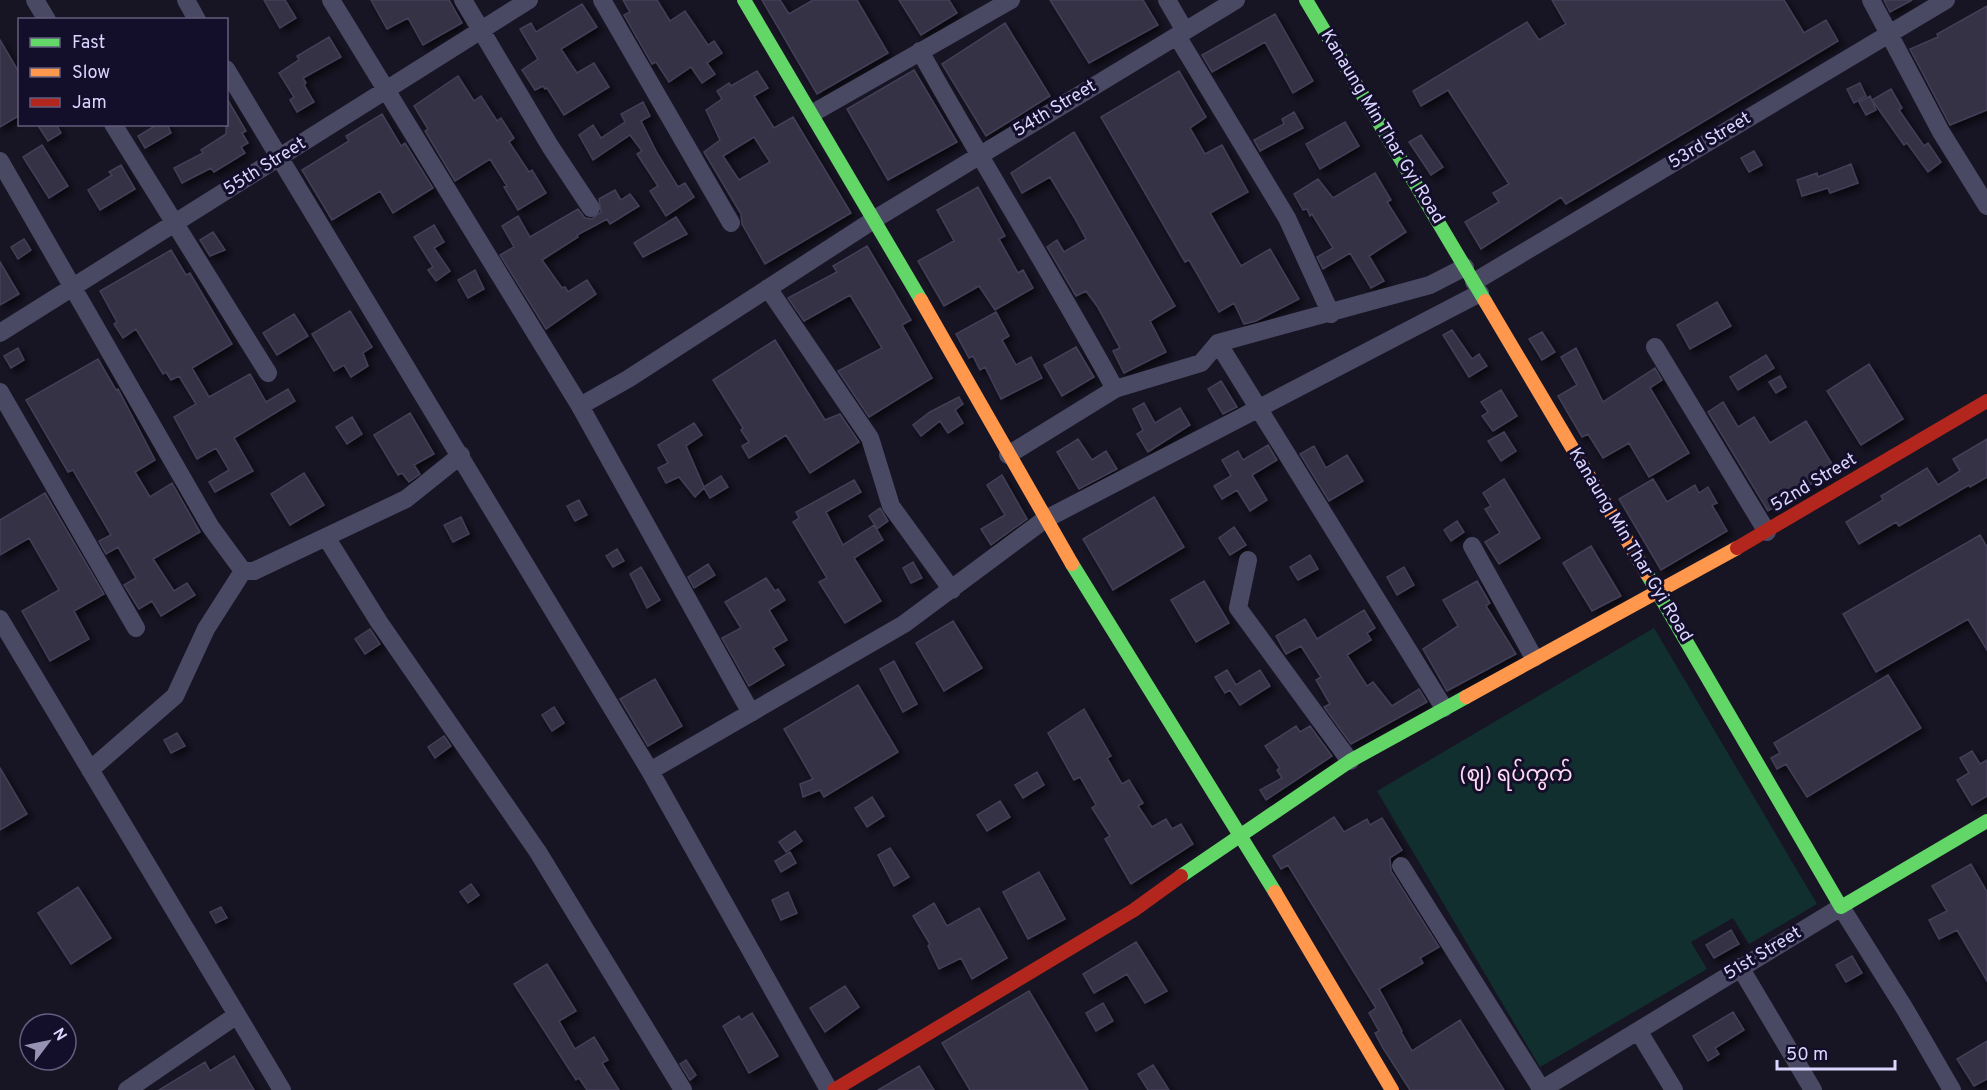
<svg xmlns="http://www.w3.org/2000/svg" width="1987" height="1090" viewBox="0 0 1987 1090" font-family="Overpass,'Noto Sans Myanmar',sans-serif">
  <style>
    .green { fill: #122f30 }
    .building { fill: #353245; stroke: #433f57; stroke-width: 1.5; fill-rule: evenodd; filter: url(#shadow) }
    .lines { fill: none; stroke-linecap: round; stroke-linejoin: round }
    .street { stroke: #4a4964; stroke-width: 18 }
    .fast { stroke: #63d668; stroke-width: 14 }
    .slow { stroke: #ff974d; stroke-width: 14 }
    .jam { stroke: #b3261e; stroke-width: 14 }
    .labels { text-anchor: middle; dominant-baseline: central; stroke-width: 6; stroke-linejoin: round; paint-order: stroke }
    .street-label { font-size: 18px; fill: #dad6ff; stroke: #130e29 }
    .quarter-label { font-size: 21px; fill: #ffd8f1; stroke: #130e29 }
  </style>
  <defs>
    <filter id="shadow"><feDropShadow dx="4" dy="4" stdDeviation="3" flood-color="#0009"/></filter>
  </defs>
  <rect width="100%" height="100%" fill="#171423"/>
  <!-- green -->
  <path class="green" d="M1654,628L1817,904L1749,944L1733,918L1691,942L1707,969L1540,1067L1377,791Z"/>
  <!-- building -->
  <path class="building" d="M264,0H285L296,18L280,28Z
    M371,0H449L462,23L423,45L408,18L387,29Z
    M623,0H657L670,21L685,11L708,45L714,41L722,53L707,63L715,74L702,83L691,67L669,82L656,62L652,64L624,15L630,12Z
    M762,0H780L789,14L813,0H857L888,53L817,94Z
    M899,0H949L957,13L921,35Z
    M1050,0H1143L1158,25L1089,63Z
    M1552,0H1784L1804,33L1826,20L1838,41L1566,204L1561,197L1481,249L1465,222L1499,202L1493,193L1509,184L1448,90L1421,106L1413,91L1527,22L1539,40L1566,24Z
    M1884,0H1912L1890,12Z
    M582,4L597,27L561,49L577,73L594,63L609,87L564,115L547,88L545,89L543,86L535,90L522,70L538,59L520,29L531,23L536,32Z
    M1987,6V110L1950,125L1910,49L1938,37L1937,34Z
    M1275,14L1313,81L1293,93L1265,42L1212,72L1202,55Z
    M1005,23L1050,96L986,136L942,64Z
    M329,37L341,57L303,78L306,83L304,85L314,102L297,112L290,100L294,97L279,73L299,60L297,56Z
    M0,40L20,74V115L0,127Z
    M914,70L957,142L888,180L847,109Z
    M757,71L768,88L754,96L774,128L793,117L851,213L765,264L742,224L741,214L704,152L720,140L706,110L722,99L717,91L729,83L731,86ZM754,137L770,162L739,180L723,156Z
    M1179,71L1206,117L1190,128L1205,154L1222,145L1248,192L1210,213L1241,266L1270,249L1299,299L1256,321L1244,324L1234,303L1219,312L1189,260L1185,262L1101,117Z
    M458,76L474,101L481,96L497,121L501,118L514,138L509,142L529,172L532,170L546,193L518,210L504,187L507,186L490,159L455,181L425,131L428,129L414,106Z
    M1860,83L1866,96L1854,103L1847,89Z
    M1891,89L1902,108L1899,110L1924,146L1928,143L1941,162L1928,172L1907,143L1904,145L1872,100Z
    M1870,96L1876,110L1866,115L1859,102Z
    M226,97L246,131L242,133L248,143L241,147L245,153L214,172L211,168L182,183L174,168L203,153L201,150L226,134Z
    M643,102L650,116L641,121L657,153L678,187L685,183L694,197L666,216L650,191L658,186L637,154L642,151L630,135L593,160L579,135L593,125L601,138L625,122L621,114Z
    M1294,112L1303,128L1260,151L1254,140L1284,124L1282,119Z
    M382,114L401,146L405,143L433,188L393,213L380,191L332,220L302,170L349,141L346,136Z
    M1345,122L1359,146L1320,169L1306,144Z
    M37,124H56L61,133L48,141Z
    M158,124H167L171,133L145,148L138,136Z
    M1074,132L1175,306L1150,321L1166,352L1124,373L1113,351L1120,348L1097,306L1086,291L1076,296L1047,247L1057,240L1064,252L1086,239L1074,217L1050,177L1022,193L1011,173Z
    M1421,135L1443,167L1431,175L1409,142Z
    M42,145L68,186L49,198L23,157Z
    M1754,151L1762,165L1749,172L1741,158Z
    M1851,164L1858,183L1830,193L1828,188L1802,196L1797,180L1817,173L1818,177Z
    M121,165L135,189L100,210L88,190L112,175L109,172Z
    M1375,173L1391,200L1387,202L1406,232L1369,256L1384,281L1371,288L1350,253L1323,269L1317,257L1333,248L1312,214L1310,216L1307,209L1303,210L1294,194L1318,179L1333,198Z
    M978,187L1005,236L999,239L1018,273L1023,270L1033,288L995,310L979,286L944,306L918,261L954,241L937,210Z
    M615,190L621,200L630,194L639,206L610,224L607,219L577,235L578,237L542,260L562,288L565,287L568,292L587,280L596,294L546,329L500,255L514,247L502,226L518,216L530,237L578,209L585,218L592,219L601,212L599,199Z
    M676,217L687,234L643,257L634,243Z
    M434,225L444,242L434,248L450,271L436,281L428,270L433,267L414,237Z
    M213,232L225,250L210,256L200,240Z
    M24,239L31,250L18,259L11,247Z
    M867,246L911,320L902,325L932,378L869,417L838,371L882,348L850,295L804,321L788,298L837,272L833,266Z
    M171,250L186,275L190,273L232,344L192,368L209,397L250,374L266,402L288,389L295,401L234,438L253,471L215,492L209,482L229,470L216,448L197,459L174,417L196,404L179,376L171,380L166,372L163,374L136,329L123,338L114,324L117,322L100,291Z
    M0,262L19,294L0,305Z
    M475,270L484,289L468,298L458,280Z
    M1717,302L1731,326L1690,349L1677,325Z
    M350,311L372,347L363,353L368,366L351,377L344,365L334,371L312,334Z
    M996,312L1009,336L1002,340L1016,365L1031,357L1042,378L1001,399L985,367L980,370L973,356L969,358L956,334Z
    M294,314L308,336L277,355L263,333Z
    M1452,330L1472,359L1479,354L1487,366L1469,377L1443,335Z
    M1542,332L1555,352L1542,360L1529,339Z
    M775,340L825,420L840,414L859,442L810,473L786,435L749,458L742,446L749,442L741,430L743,428L713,380Z
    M1076,347L1094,377L1062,396L1044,365Z
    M18,348L24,360L11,368L4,356Z
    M1576,348L1603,402L1655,368L1662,380L1650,388L1689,453L1649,477L1629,443L1603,458L1588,434L1582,437L1558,396L1577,385L1561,357Z
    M1766,355L1774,368L1738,390L1730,377Z
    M98,359L116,390L118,389L155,460L135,472L150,497L172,483L200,532L153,559L174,591L187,583L195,595L161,616L152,601L139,609L124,585L136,578L118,547L106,554L99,541L111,535L73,470L68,472L26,400Z
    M1869,364L1903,419L1861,445L1827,391Z
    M1780,376L1786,387L1776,393L1769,382Z
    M1221,381L1237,407L1223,414L1208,389Z
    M1501,390L1517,416L1493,431L1482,416L1488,412L1481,402Z
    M959,397L963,404L955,410L963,423L948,433L940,421L921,436L913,425L930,412Z
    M1723,402L1738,427L1754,417L1770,443L1806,421L1835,469L1768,511L1708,412Z
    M1144,403L1155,423L1180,408L1190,425L1148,452L1137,434L1143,430L1133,409Z
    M410,413L434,454L414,465L420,474L409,482L402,473L398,475L374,435Z
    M352,417L362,434L347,444L336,427Z
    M694,423L702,435L686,446L704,487L721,476L728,487L710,498L704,488L695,497L679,477L666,483L658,468L668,463L658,445Z
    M1504,432L1516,451L1501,461L1488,441Z
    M1078,439L1092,460L1106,451L1117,469L1079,489L1057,452Z
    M1987,439V477L1970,487L1969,485L1899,526L1896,522L1859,544L1846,522L1883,500L1881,496L1927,468L1938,485L1960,471L1953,459Z
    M1268,445L1277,460L1252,475L1267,500L1250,511L1237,490L1222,499L1214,486L1231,476L1222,460L1238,451L1243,460Z
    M1314,446L1326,468L1347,455L1363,481L1329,501L1300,454Z
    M304,473L324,505L290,525L271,494Z
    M1002,475L1027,519L991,545L981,529L1005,515L987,485Z
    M1504,479L1540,538L1499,564L1485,542L1500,533L1485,509L1491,506L1483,493Z
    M1653,479L1667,502L1695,485L1699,493L1708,487L1717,503L1712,505L1727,531L1661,570L1619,499Z
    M854,480L861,492L826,512L843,545L874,525L883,540L854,558L881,601L845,623L819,582L827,578L793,522L799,518L796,512Z
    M45,493L104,594L74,611L89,639L50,661L22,611L59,590L29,538L0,555V520Z
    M1154,497L1184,547L1113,590L1083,539Z
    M579,500L587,515L575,521L567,506Z
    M880,508L888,521L877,529L869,516Z
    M461,517L469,534L453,542L444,525Z
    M1457,521L1464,532L1451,541L1444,530Z
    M1234,527L1246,545L1230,555L1219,538Z
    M1980,535L1987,547V650L1968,619L1876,672L1843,614Z
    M1591,546L1621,596L1592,611L1563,563Z
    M617,549L624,561L613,567L606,556Z
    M1310,555L1318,569L1298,580L1290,567Z
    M913,562L922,578L911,583L903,568Z
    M708,564L715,575L694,588L688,577Z
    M641,567L660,600L647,608L630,574Z
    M1404,567L1414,585L1397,595L1387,577Z
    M766,578L775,591L778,589L785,600L769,610L787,640L773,648L784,665L749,686L722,638L741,628L725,602Z
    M1204,581L1229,623L1196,642L1171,600Z
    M1477,581L1490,603L1486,606L1516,654L1447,691L1423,649L1458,626L1443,600Z
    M1364,610L1375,628L1367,633L1371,640L1347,655L1367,686L1373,682L1392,706L1419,689L1427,702L1351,744L1324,707L1330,704L1316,680L1321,677L1301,646L1286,654L1276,636L1305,619L1317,639Z
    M953,621L982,668L944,691L916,643Z
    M370,629L380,644L365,654L355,639Z
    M894,661L917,704L903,712L880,669Z
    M1227,670L1236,685L1260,670L1270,686L1240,705L1230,690L1225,693L1215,677Z
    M1888,675L1921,728L1807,797L1786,764L1777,769L1771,758L1780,753L1774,743Z
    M655,679L682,726L648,746L620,699Z
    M858,685L898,752L824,797L820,790L803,797L800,784L813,779L784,729Z
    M554,707L564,723L552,731L542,715Z
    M1084,709L1111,756L1107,758L1122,784L1129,780L1143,803L1138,806L1152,827L1166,819L1172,829L1181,824L1193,844L1131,884L1105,839L1110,836L1092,808L1096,805L1080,777L1074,780L1048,733Z
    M1296,726L1300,732L1310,726L1332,756L1266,800L1260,790L1282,778L1277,770L1280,768L1265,746Z
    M177,733L185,746L171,753L164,740Z
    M444,736L451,746L435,758L428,747Z
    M1972,751L1980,764L1987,760V796L1972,805L1957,780L1969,773L1960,758Z
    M0,768L27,814L0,830Z
    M1037,772L1044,785L1023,798L1015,785Z
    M872,797L884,816L867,827L855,808Z
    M1000,801L1010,817L987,831L977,815Z
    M1334,817L1344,832L1367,819L1370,825L1382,818L1402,850L1390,858L1391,871L1439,947L1420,958L1423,963L1379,989L1402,1031L1401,1032L1412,1051L1460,1020L1504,1090H1410L1383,1048L1375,1033L1379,1031L1369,1013L1376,1008L1288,865L1281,869L1273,856Z
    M795,831L802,841L786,852L779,842Z
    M890,848L909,877L894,886L878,855Z
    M790,852L796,863L781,872L775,861Z
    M1971,864L1987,892V981L1957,930L1939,939L1929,920L1947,911L1932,886Z
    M1039,872L1065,919L1028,939L1003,892Z
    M471,884L479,895L468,903L460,892Z
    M78,887L111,938L71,964L38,913Z
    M788,892L797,913L781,920L772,900Z
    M934,903L947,926L979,908L1007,958L972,979L961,958L939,969L928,946L930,944L913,916Z
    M221,907L227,918L216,923L210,912Z
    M1731,930L1739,944L1714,958L1706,945Z
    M1136,942L1167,991L1145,1003L1127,974L1094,993L1083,974Z
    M1852,956L1862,973L1846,982L1836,965Z
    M547,964L576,1011L559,1021L575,1049L594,1037L608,1060L602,1063L619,1090H587L579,1078L576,1080L514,984Z
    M845,986L859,1007L825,1032L810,1008Z
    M1029,991L1088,1090H970L942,1043Z
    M1103,1003L1113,1021L1096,1031L1086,1013Z
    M1733,1012L1744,1030L1715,1048L1719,1054L1708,1061L1693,1036Z
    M752,1013L778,1056L749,1073L723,1026L739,1016L741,1020Z
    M1987,1041V1079L1974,1086L1957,1059Z
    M234,1056L254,1090H159L205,1062L210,1071Z
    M686,1060L696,1075L690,1080L680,1064Z
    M1153,1065L1169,1090H1148L1138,1074Z
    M919,1066L934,1090H878Z"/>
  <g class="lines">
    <!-- street -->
    <path class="street" d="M35,0L47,20
      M186,0L197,20
      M331,0L580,406L751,713
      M463,0L550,146L591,208
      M602,0L731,223
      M1167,0L1185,31
      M1871,0L1941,132L1987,206
      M1177,36L1287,218L1331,314
      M920,51C983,165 1053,275 1115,389
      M226,69L650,771L829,1090
      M813,113L1011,0
      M113,124L268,373
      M0,161L210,526L243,571H254L406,499L461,455
      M1474,282L1946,0
      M768,288L870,438L891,506L952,590
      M0,333L529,0
      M1218,343L1444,708
      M1655,347L1767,532
      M0,392L136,628
      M580,406L628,379L875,219L1236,0
      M1008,455L1115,389L1201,363L1218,343L1430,285L1465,267
      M326,537L379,622L538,852L683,1090
      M1472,546L1534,658
      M1248,560L1238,608L1350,761
      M0,619L282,1090
      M90,770L175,696L206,629L243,571
      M650,771L904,624L1044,520L1480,293
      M1401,866L1542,1090
      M1740,967L1813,1090
      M1639,1032L1674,1090
      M127,1090L237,1015
      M1541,1090L1841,907L1905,1009L1952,1090"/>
    <!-- fast -->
    <path class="fast" d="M744,0L921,300
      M1306,0L1485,301
      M1072,564L1275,892
      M1647,574L1841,907L1987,821
      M1181,876L1350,761L1466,697"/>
    <!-- slow -->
    <path class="slow" d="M921,300L1072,564
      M1485,301L1647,574
      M1466,697L1737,548
      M1275,892L1392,1090"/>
    <!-- jam -->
    <path class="jam" d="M1737,548L1987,401
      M834,1090L1134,910L1181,876"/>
  </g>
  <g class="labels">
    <!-- street labels -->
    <g class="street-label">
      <text transform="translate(1055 109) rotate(-31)">54th Street</text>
      <text transform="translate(1382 127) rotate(59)">Kanaung Min Thar Gyi Road</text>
      <text transform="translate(1710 141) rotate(-31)">53rd Street</text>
      <text transform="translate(265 167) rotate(-32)">55th Street</text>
      <text transform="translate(1814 483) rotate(-31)">52nd Street</text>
      <text transform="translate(1630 545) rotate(59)">Kanaung Min Thar Gyi Road</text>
      <text transform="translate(1763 954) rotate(-31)">51st Street</text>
    </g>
    <!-- quarter labels -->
    <g class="quarter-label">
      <text x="1516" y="775">(ဈ) ရပ်ကွက်</text>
    </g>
  </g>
  <!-- legend -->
  <rect x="18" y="18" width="210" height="108" fill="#130e29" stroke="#635e7f" stroke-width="1.5"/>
  <rect x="30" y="38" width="30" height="9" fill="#63d668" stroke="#635e7f" stroke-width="1.5"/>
  <text x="72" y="48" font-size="18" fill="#dad6ff">Fast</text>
  <rect x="30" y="68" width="30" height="9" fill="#ff974d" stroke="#635e7f" stroke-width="1.5"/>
  <text x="72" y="78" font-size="18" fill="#dad6ff">Slow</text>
  <rect x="30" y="98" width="30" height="9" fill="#b3261e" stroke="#635e7f" stroke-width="1.5"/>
  <text x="72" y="108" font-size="18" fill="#dad6ff">Jam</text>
  <!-- north arrow -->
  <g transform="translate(48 1042) rotate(58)"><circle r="28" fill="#130e29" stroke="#635e7f" stroke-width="1.5"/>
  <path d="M0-4.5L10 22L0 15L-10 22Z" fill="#9692b2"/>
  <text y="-9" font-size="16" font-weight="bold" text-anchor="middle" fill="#dad6ff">N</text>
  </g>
  <!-- scale -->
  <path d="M1777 1060v9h118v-9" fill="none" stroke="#dad6ff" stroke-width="3"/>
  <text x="1786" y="1060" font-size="18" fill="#dad6ff" stroke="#130e29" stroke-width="4.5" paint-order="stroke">50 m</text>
</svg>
